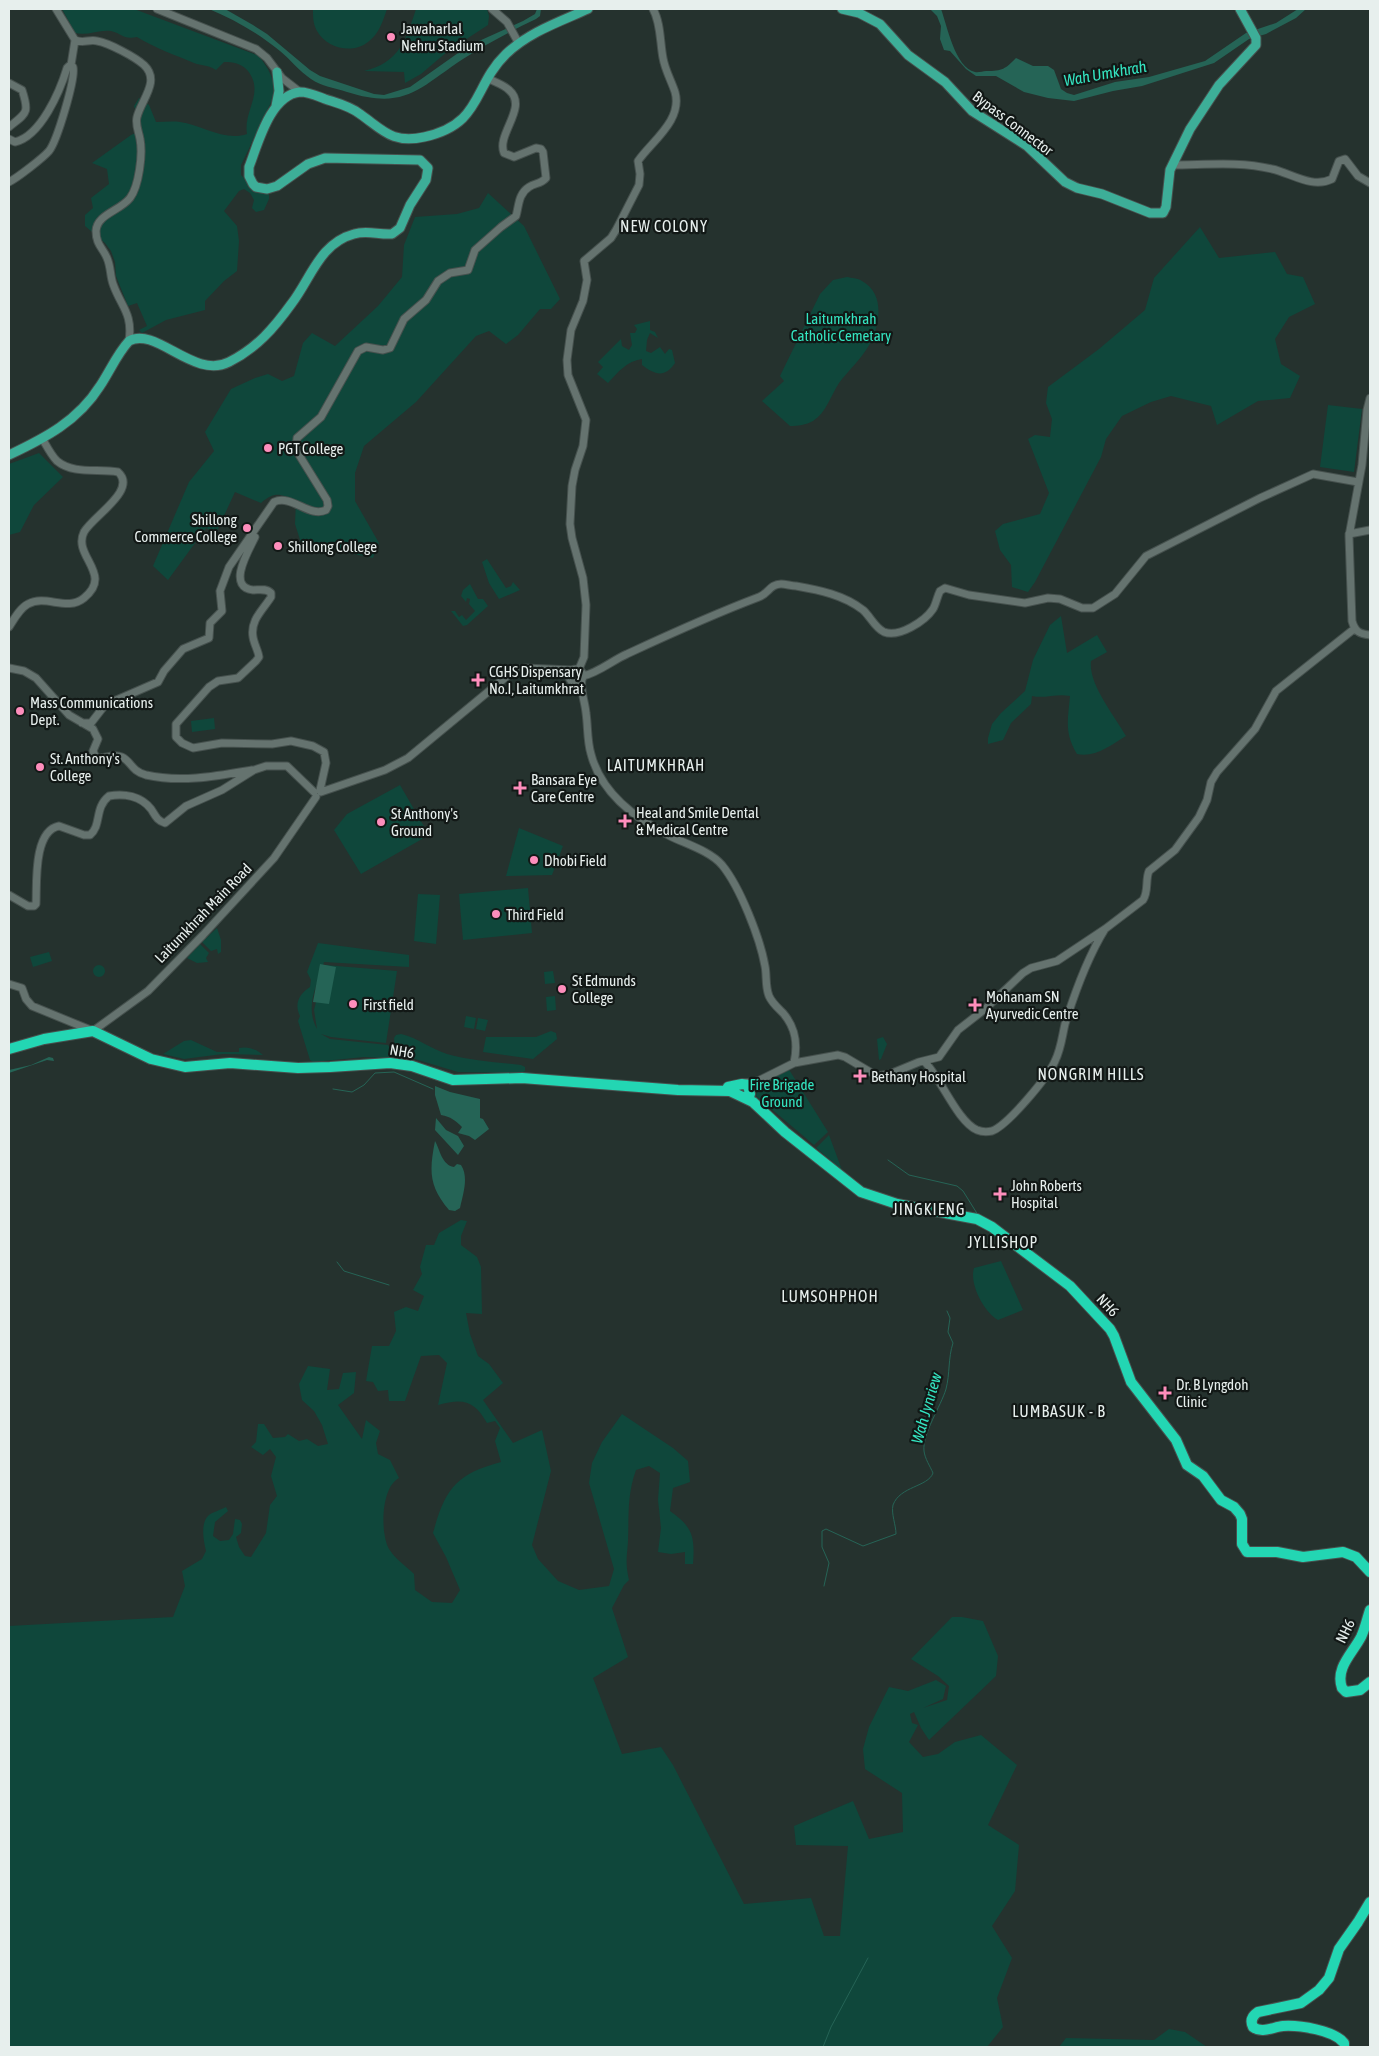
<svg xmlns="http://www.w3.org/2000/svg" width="1379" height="2056" viewBox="0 0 1379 2056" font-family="'Asap Condensed',sans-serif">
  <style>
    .green { fill: #0f473b }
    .water { fill: #256456 }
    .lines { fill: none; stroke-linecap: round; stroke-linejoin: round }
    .stream { stroke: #256456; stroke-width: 1 }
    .minor-casing { stroke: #46514e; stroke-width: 9 }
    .major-casing { stroke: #46514e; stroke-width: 11 }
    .highway-casing { stroke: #46514e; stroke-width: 12 }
    .minor { stroke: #65736f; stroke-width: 7 }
    .major { stroke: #3dae98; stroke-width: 9 }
    .highway { stroke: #23d6b3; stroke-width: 10 }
    .poi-dot { fill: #fe8ebc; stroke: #121816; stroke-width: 2 }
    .labels { text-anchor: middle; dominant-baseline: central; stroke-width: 4.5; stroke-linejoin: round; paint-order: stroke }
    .poi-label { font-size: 15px; fill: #e7efed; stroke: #121816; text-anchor: start }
    .street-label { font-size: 15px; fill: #e7efed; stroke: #121816 }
    .park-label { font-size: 15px; fill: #34e5c1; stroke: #121816 }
    .water-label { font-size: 16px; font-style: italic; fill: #34e4c1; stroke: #121816 }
    .neighbourhood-label { font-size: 16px; letter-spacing: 1px; fill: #e7efed; stroke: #121816 }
  </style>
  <rect width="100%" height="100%" fill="#25322e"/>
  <!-- green -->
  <path class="green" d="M62,9H134L259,56C268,68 275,79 275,94L241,165V175L254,188L269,191V199L264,210L256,212L252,208L254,200L250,193L244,189L239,191L224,211L237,226L239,241L237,271L224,281L205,301V310L166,320L142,333L139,330L147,326L137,303L128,306L116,276L115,262L111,251L105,243L85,226V215L93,208L91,198L109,184L107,169L92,163L131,135L142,130L134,106L139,98L149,105L156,122C164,122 173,121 180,122C202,125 225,142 247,134C243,111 265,93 248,71C241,63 233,62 224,62L216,70C206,64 202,66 194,63C175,55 155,48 137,37C123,40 123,34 111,31C100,29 88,36 75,33Z
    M313,9H387C383,21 379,34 368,42C353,54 327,49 317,31C313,24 313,17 313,9Z
    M416,9H487L489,16L488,25L448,51L421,74L405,83L404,72L364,71C399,63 406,40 416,9Z
    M488,193L524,226L560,299L551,309H540L518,335L506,344L489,331L476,336L416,402L364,446L355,473V501L379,543L373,558L301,543L295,524L296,501C280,494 275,491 261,503L235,492L216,533L206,528L168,580L153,566L189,482L214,451L205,432L231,389L255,378L268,374L282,381L294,376L303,343L312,333L335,346L378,306L402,277L404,245L415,217L457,214L479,208Z
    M1200,227L1219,258L1275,252L1287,274L1303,277L1315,304L1289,317L1275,339L1281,364L1300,376L1290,398L1258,401L1217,425L1211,406L1171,396L1151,402L1122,416L1106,439L1101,457L1035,582L1028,592L1012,587L1011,565L1000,550L995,531L1003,524L1040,514L1049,493L1028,439L1035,435L1050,437L1052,419L1046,403L1048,387L1099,349L1145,310L1154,278Z
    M847,277C851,278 858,278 862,281C886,294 880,327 868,347C860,360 848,371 839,383C831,395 826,413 813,421C806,425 798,426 790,426L762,401L784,381L780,376L820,294L833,280Z
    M650,321V330L655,332L658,338L650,333L647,340L646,351L651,353L660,347L665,354L669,349L672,350L675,363C665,378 655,375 642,365V359C627,361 618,372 608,383L597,374L603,367L598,362L621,339L622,346L629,350L632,345L630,333H635L637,329L634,325Z
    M1328,405L1362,409L1354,472L1320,467Z
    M39,453L63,477L34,505L20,532L9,535V464Z
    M487,559L506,588L511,586L513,582L520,590L499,599L489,583L482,562Z
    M470,584L478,599H483L488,606L467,625L463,626L451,611H455L459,617L462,615L466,620L475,611L469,604L470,599L467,598L466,602L461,596L463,590Z
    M1061,616L1067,653L1097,635L1107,652L1091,661C1088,684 1115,716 1126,736C1111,745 1095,758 1077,754C1064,733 1068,719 1070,696C1057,693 1045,699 1032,696L1031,704L1011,723L1003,740L988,744V738L992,724L1001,713L1025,691L1033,660L1050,625Z
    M214,718L215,729L192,732L191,721Z
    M400,785L429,835L361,874L334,830L347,814Z
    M519,828L563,846L552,875L506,876Z
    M528,888L532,933L463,940L459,894Z
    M418,894L440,895L436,944L414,941Z
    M217,928L221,940V952L218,954L217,949L211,951L202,942Z
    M318,943L409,955V967L324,962C318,985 304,1005 317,1029L314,1010L325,965L397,971L386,1043L331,1037L321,1034L330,1039L388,1045L390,1048V1058L364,1057L313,1062L310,1060L298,1021L300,1016C294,1004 299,994 310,987L311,980L307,972Z
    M200,944L209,953L206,958L208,962L197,963L187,958Z
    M49,952L52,961L33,967L30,957Z
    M93 971a6 6 0 1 1 12 0a6 6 0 1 1-12 0Z
    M553,971L555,983L545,984L544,972Z
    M555,996L556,1010L547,1011L546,997Z
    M466,1016L476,1018L474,1029L464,1027Z
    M478,1018L488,1020L485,1031L476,1029Z
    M551,1031L556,1033L557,1039L533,1059L483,1052L486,1037H536Z
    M401,1034C418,1038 431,1049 447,1054C471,1061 497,1062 521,1065L525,1067V1071L521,1073L458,1072L398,1054L395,1051L394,1038L396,1035Z
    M883,1037L887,1044L881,1059L879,1060L877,1039Z
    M191,1040L217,1052H239V1048C248,1046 256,1049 263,1055L223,1054L184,1059L163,1054L184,1041Z
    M788,1068L828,1132L814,1145L756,1096L759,1083Z
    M829,1135L842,1170L816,1148Z
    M461,1220L467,1221L461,1236V1245L477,1257L481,1267L482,1314L466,1313L470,1334L478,1356L489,1364L503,1383L483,1400L513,1443L542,1430L551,1471L532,1545L538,1559L558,1581L579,1590L609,1586L614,1569L589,1483L592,1463L602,1442L622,1414L673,1448L688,1461L690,1482L673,1488L670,1511C693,1527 695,1537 693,1564H685V1552L671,1554L658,1552L661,1528L658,1500L660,1473L649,1466L636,1470C627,1495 629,1515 628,1541C627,1557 625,1562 629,1580L624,1585L612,1608L628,1657L593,1678L622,1754L661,1747L673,1765L744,1904L811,1898L824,1936H840L848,1846L796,1845L794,1826L853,1801L869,1839L903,1832L902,1793L865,1769L863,1749L869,1727L889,1687L908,1691L936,1680L946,1686L943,1699L923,1708L947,1700L949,1686L938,1676L911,1659L952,1617H962L983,1621L998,1656L996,1676L929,1740L921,1728L914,1712L910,1714L912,1723L918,1725L909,1742L923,1757L938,1754L955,1742L981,1735L1017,1765L988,1825L1019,1845L1015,1891L992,1926L1012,1958L997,1998L1003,2027L987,2047H9V1626L173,1617L185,1586L182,1571L202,1559L206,1551C204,1542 200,1524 208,1516C212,1512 221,1510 226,1507L228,1511L215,1522L213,1536L220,1541L229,1540L233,1534L235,1519L240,1520L242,1524L241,1533L236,1537L239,1547L245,1556L251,1557L266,1533L270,1505L277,1496L271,1476L276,1457L270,1449L263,1455L251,1447L256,1442L258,1424H264L273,1438L285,1437L288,1434L299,1441L307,1439L318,1446L328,1444L322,1425L314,1411L302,1400L299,1384L308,1366L330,1369L327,1390L339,1389L343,1373L356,1372L354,1393L338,1405L362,1439L366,1420L380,1431L376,1443L378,1454L390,1460L399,1478C381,1487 380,1533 389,1549C395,1559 406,1566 414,1574L415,1590L432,1602L452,1603L460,1590L446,1557L433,1533C445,1489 456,1474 501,1462L495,1441L500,1428L495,1421L487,1423C474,1400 463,1398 438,1405L447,1363L439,1355L421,1356L405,1401H389L388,1390L378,1391L373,1382L366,1381L372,1346H389L396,1331L394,1312L406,1307L418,1311L424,1296L413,1290L422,1274L420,1267L426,1245H434L439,1233Z
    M1001,1261L1023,1310L998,1320C984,1312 969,1284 974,1268Z
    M1169,2029L1185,2032L1207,2047H1059L1066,2038L1154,2040Z"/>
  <!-- water -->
  <path class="water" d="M209,9H225L253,25L267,34L310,70L320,76L374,94L384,95L410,87L468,46L523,21L535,14L537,9H541L540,16L536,19C511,31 486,44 463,59C418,89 405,110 347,92C335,88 321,86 311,79C299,71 291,60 280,51C258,33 235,20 209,9Z
    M930,9H941C947,25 955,68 975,72C978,73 983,71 986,71C1003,71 1005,69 1016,58L1033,66H1048L1054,70L1061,89L1067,93L1074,95L1115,82L1149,77L1205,61L1246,33L1276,23L1298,9H1306L1296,18L1266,34L1249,39L1214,63L1142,86L1113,91L1074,101L1048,98L1024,92L996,76H976L966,69L950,51L944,50L940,39L941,26L937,16Z
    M320,964L336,967L329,1004L313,1002Z
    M49,1057L53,1058L54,1061L47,1060L9,1073V1070L31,1065Z
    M435,1086L450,1092L480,1099V1118L483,1119L489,1129L475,1140L469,1136L458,1133L462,1127C455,1120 451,1117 441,1115L435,1095Z
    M436,1118L446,1130L458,1136L464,1146L458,1155L435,1130Z
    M435,1141C440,1150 442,1165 454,1167L457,1164L461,1165C469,1177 463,1194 460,1208L455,1211L449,1210C429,1186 429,1172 435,1141Z"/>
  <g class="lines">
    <!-- stream -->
    <path class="stream" d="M333,1089L352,1092L364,1085L375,1073L394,1072L433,1089
      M888,1160L909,1175L957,1186L963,1191L978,1215
      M337,1262L344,1271L389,1285
      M824,1586L829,1563L822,1547V1531L826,1529L863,1546L896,1534C896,1525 891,1514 893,1505C900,1486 928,1487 933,1473C930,1466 925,1459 924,1451C922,1434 941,1406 946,1389C950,1374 948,1358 953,1343L948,1332L950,1318L947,1311
      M823,2047L831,2027L868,1958"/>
    <!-- minor casing -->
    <g class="minor-casing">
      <path id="minor" d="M56,9L75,40C83,44 89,39 97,41C109,43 135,57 144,65C161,81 141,100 137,117C135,125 139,132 140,139C143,154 139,186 130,198C120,211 97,214 96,231C96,245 103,248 107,258C111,267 110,276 113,284C121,307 133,313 129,341
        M157,9L256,49L267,58L282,78L300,92
        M492,9L507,22L518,42
        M71,65L75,40
        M9,83L22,90C30,114 26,113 9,127
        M9,139L15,142C41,136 60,91 67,68L69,66L73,67C76,78 57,141 49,151C43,158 17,178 9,182
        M1172,165C1205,165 1239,161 1272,169C1291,173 1312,189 1332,179L1339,161L1345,159L1358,176L1370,183
        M1370,398L1367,410L1362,465L1349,536L1352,621C1355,632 1360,634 1370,635
        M1349,534L1370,530
        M255,537C249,550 226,587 253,590C259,590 266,588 271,593V597C263,610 250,620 253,637C254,644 258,650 259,657L256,661L238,678L218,681L209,687L176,724V737L182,743L193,748L222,743L272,744L291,741L313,746L324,752L326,763L320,790
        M9,627C14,619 20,608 28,604C46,594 67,612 84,598C114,574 72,556 84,532C93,516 138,490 118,472C99,468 74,475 57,461C51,455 46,445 42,438
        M9,668L24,671L36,678L69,715L93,729L98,739L93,751L96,758C105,759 113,753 122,757C131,761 131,771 146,775C181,783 217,776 252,770
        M569 676a7 7 0 1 1 14 0a7 7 0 1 1-14 0Z
        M579,669L584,657L586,605L583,578L572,538L570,524L572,486L575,470L583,446L586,420L568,375L567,360L571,330L583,301L587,280L584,261L611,238L616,230L639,185L640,174L638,161C652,141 683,120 675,92C671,80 665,70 663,58C660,43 661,23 653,9
        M583,676C598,673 613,660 627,654C670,634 714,614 759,597C768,594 770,584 781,584C786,584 791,586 796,586C819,590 844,595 863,610C870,616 875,628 884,632C899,638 925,621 933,609C936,604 937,597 940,591L945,588L969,595L1025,603L1048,598L1060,599L1082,608H1093L1115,594L1146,556L1260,498L1313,474L1358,482
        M582,679C580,691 585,701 586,713C588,726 587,741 591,754C601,793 636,819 670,836C686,844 710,851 722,865C740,887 760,938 765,966C767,976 765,986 769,996C772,1003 778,1008 783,1013C796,1028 798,1044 794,1063
        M82,723H91L105,705L158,682L164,671L183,649L209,638L210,623L222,611L220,591L229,567L274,502C292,494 309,518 326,510L328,506L327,500L296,450L297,438L321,417L358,351L366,347L383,350L390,348L404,319L426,300L438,281L450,273L468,270L475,250L501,227L516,216C519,206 518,194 529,187C535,183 541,184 546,178L543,152L541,149L536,148L514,157L504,153C496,134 529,107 509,90C504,85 495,82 489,79
        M321,792L385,770L408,758L512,672L524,668L572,670
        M9,895L28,906H34L36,904C37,884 33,831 59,826L84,835H90C102,825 94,808 109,796C124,793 141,796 151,809C155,815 157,821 165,823L186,806L222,790L254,770L266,766H287L314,792
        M9,984L22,988L26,999L32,1006L93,1031L148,991L203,935L274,858L316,797
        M924,1061C941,1078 957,1121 977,1130C982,1132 987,1132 992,1131C1008,1125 1048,1077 1055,1061C1061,1049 1062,1037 1065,1024C1074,995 1089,955 1105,929
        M745,1083L758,1081L794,1063L838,1055L845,1057L877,1076L890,1074L919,1062L939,1057L958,1030L985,1009L1023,973L1031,968L1057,961L1105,929L1143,900C1149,891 1145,880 1149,871L1175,850L1199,817L1207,800L1211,782L1217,772L1255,729L1276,691L1354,629"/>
    </g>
    <!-- major casing -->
    <g class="major-casing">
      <path id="major" d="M842,9L859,13L880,24L908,55L945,82L972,111L1027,146L1065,182L1077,188L1102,194L1150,213H1163L1166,207L1170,170L1190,129L1219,85L1256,45V38L1240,9
        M276,106L279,91L277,72
        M9,455C45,438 78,421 100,386C110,371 117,354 129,341C156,326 194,380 229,362C257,348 274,328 292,303C311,278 320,243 354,234C367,230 379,235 392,234L400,228L410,205L426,180L428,168L420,160L325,158L308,164L277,186L267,189L256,187L253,184L249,176V167C258,144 270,95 300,92C309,92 317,96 325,99C337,103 350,106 360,114C383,130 392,144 424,137C483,124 472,87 506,54C529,32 559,22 588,9"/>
    </g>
    <!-- highway casing -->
    <g class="highway-casing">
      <path id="highway" d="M9,1049L44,1039L93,1031L151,1059L185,1067L230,1063L298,1068L330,1067L390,1063L412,1066L453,1080L522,1078L678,1090L730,1091
        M745,1097L750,1094L748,1085L742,1084L728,1087L730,1091L753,1102L785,1132L861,1192L897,1204L977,1219L992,1227L1070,1286L1110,1329L1114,1336L1131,1382L1176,1440L1187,1465L1203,1476L1221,1500L1234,1507L1240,1514L1242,1519V1544L1247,1552H1277L1303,1557L1343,1552L1356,1557L1370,1572
        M1370,1610C1367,1619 1365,1629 1361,1637C1352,1654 1335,1668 1342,1688L1346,1692L1360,1690L1370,1682
        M1344,2047V2043C1334,2030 1299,2025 1283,2026C1273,2027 1262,2034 1253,2027C1250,2021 1252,2016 1258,2012L1301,2003L1319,1990L1329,1978L1339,1949L1358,1922L1370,1902"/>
    </g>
    <!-- minor -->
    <use href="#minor" class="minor"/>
    <!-- major -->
    <use href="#major" class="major"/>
    <!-- highway -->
    <use href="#highway" class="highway"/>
  </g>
  <!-- markers -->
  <g class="poi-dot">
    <circle cx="391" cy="37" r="5"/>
    <circle cx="268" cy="448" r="5"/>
    <circle cx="247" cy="528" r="5"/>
    <circle cx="278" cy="546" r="5"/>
    <path d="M475.5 672.5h5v5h5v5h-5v5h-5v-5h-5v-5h5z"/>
    <circle cx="20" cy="711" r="5"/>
    <circle cx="40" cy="767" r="5"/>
    <path d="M517.5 780.5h5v5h5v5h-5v5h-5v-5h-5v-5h5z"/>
    <path d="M622.5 813.5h5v5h5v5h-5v5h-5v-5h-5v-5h5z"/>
    <circle cx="381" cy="822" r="5"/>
    <circle cx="534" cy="860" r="5"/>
    <circle cx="496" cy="914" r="5"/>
    <circle cx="562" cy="989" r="5"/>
    <circle cx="353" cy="1004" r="5"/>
    <path d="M972.5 997.5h5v5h5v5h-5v5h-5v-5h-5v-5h5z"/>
    <path d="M857.5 1068.5h5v5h5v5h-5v5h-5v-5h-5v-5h5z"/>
    <path d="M997.5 1186.5h5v5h5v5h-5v5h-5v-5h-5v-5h5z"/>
    <path d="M1162.5 1385.5h5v5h5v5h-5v5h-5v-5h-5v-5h5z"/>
  </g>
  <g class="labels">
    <!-- poi labels -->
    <g class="poi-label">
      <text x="401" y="28">Jawaharlal<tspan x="401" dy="17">Nehru Stadium</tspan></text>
      <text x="278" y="448">PGT College</text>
      <text x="237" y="519" text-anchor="end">Shillong<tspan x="237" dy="17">Commerce College</tspan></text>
      <text x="288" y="546">Shillong College</text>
      <text x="489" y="671">CGHS Dispensary<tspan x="489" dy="17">No.I, Laitumkhrat</tspan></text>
      <text x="30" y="702">Mass Communications<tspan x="30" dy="17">Dept.</tspan></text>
      <text x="50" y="758">St. Anthony's<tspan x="50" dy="17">College</tspan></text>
      <text x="531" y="779">Bansara Eye<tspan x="531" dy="17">Care Centre</tspan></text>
      <text x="636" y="812">Heal and Smile Dental<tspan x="636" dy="17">&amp; Medical Centre</tspan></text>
      <text x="391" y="813">St Anthony's<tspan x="391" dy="17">Ground</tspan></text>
      <text x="544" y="860">Dhobi Field</text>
      <text x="506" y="914">Third Field</text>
      <text x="572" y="980">St Edmunds<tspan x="572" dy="17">College</tspan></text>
      <text x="986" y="996">Mohanam SN<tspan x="986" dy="17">Ayurvedic Centre</tspan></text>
      <text x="363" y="1004">First field</text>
      <text x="871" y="1076">Bethany Hospital</text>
      <text x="1011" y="1185">John Roberts<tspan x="1011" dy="17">Hospital</tspan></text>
      <text x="1176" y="1384">Dr. B Lyngdoh<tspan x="1176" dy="17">Clinic</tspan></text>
    </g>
    <!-- street labels -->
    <g class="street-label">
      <text transform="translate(1013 123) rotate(37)">Bypass Connector</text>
      <text transform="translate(203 913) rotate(-46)">Laitumkhrah Main Road</text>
      <text transform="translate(402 1051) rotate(9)">NH6</text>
      <text transform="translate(1108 1305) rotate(47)">NH6</text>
      <text transform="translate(1345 1631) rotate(-64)">NH6</text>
    </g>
    <!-- park labels -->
    <g class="park-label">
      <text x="841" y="318">Laitumkhrah<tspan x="841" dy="17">Catholic Cemetary</tspan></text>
      <text x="782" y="1084">Fire Brigade<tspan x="782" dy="17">Ground</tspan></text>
    </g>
    <!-- water labels -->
    <g class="water-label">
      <text transform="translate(1105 73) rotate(-10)">Wah Umkhrah</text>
      <text transform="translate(926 1408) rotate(-74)">Wah Jynriew</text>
    </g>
    <!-- neighbourhood labels -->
    <g class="neighbourhood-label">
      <text x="664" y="226">NEW COLONY</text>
      <text x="656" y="765">LAITUMKHRAH</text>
      <text x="1091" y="1074">NONGRIM HILLS</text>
      <text x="929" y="1209">JINGKIENG</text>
      <text x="1003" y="1242">JYLLISHOP</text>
      <text x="830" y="1296">LUMSOHPHOH</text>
      <text x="1059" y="1411">LUMBASUK - B</text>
    </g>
  </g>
  <!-- border -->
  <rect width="1379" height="2056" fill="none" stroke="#e7efed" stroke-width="20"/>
</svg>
